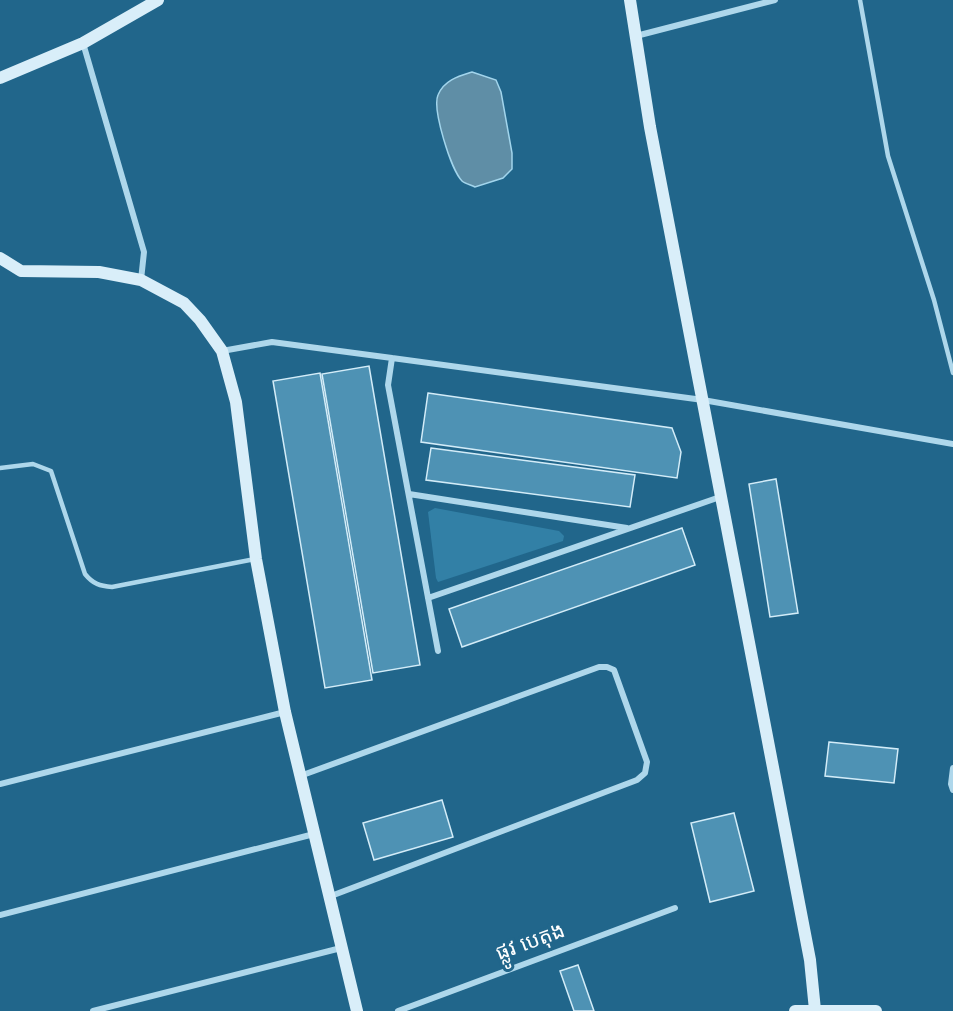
<svg xmlns="http://www.w3.org/2000/svg" width="953" height="1011" viewBox="0 0 953 1011" font-family="Montserrat,'Noto Sans Khmer',sans-serif">
  <style>
    .green { fill: #3280a6 }
    .water { fill: #5f8ea6; stroke: #a2d5ec; stroke-width: 1.5 }
    .building { fill: #4e92b4; stroke: #d3ecf8; stroke-width: 1.5 }
    .lines { fill: none; stroke-linecap: round; stroke-linejoin: round }
    .lane { stroke: #aed7eb; stroke-width: 4.5 }
    .street { stroke: #aed7eb; stroke-width: 6 }
    .secondary { stroke: #d9eef9; stroke-width: 12 }
    .labels { text-anchor: middle; dominant-baseline: central; stroke-width: 6; stroke-linejoin: round; paint-order: stroke }
    .street-label { font-size: 21px; fill: #fff; stroke: #21668b }
  </style>
  <rect width="100%" height="100%" fill="#21668b"/>
  <!-- green -->
  <path class="green" d="M435,508L559,531L564,536L563,541L438,582L436,578L428,512Z"/>
  <!-- water -->
  <path class="water" d="M472,72L496,80L501,92L512,153V169L503,178L475,187C471,185 464,183 462,181C451,170 432,109 438,95C444,80 459,76 472,72Z"/>
  <!-- building -->
  <path class="building" d="M369,366L420,665L373,673L322,374Z
    M320,373L372,680L325,688L273,381Z
    M428,393L672,428L681,452L677,478L421,442Z
    M431,448L635,475L630,507L426,480Z
    M776,479L798,613L770,617L749,484Z
    M682,528L695,565L462,647L449,609Z
    M829,742L898,749L894,783L825,776Z
    M442,800L453,837L374,860L363,823Z
    M734,813L754,891L710,902L691,823Z
    M578,965L594,1011H574L560,971Z"/>
  <g class="lines">
    <!-- lane -->
    <path class="lane" d="M860,0L888,156L934,300L953,373
      M0,468L33,464L51,471L85,574C93,584 100,586 112,587L255,559"/>
    <!-- street -->
    <path class="street" d="M636,36L775,0
      M83,43L144,252L141,280
      M222,351L272,342L392,358L703,400L953,444
      M392,358L388,385L438,651
      M409,494L627,528
      M428,598L720,497
      M953,768L951,784L953,790
      M300,776L599,667H607L614,670L647,762L645,773L637,780L331,896
      M0,784L285,712
      M0,915L314,834
      M93,1011L341,948
      M398,1011L675,908"/>
    <!-- secondary -->
    <path class="secondary" d="M630,0L650,127L810,960L815,1010
      M0,78L83,43L158,0
      M0,258L21,271L99,272L141,280L184,303L200,320L222,351L236,402L256,559L285,712L357,1011
      M795,1011H876"/>
  </g>
  <g class="labels">
    <!-- street labels -->
    <g class="street-label">
      <text transform="translate(530 941) rotate(-20)">ផ្លូវ បេតុង</text>
    </g>
  </g>
</svg>
